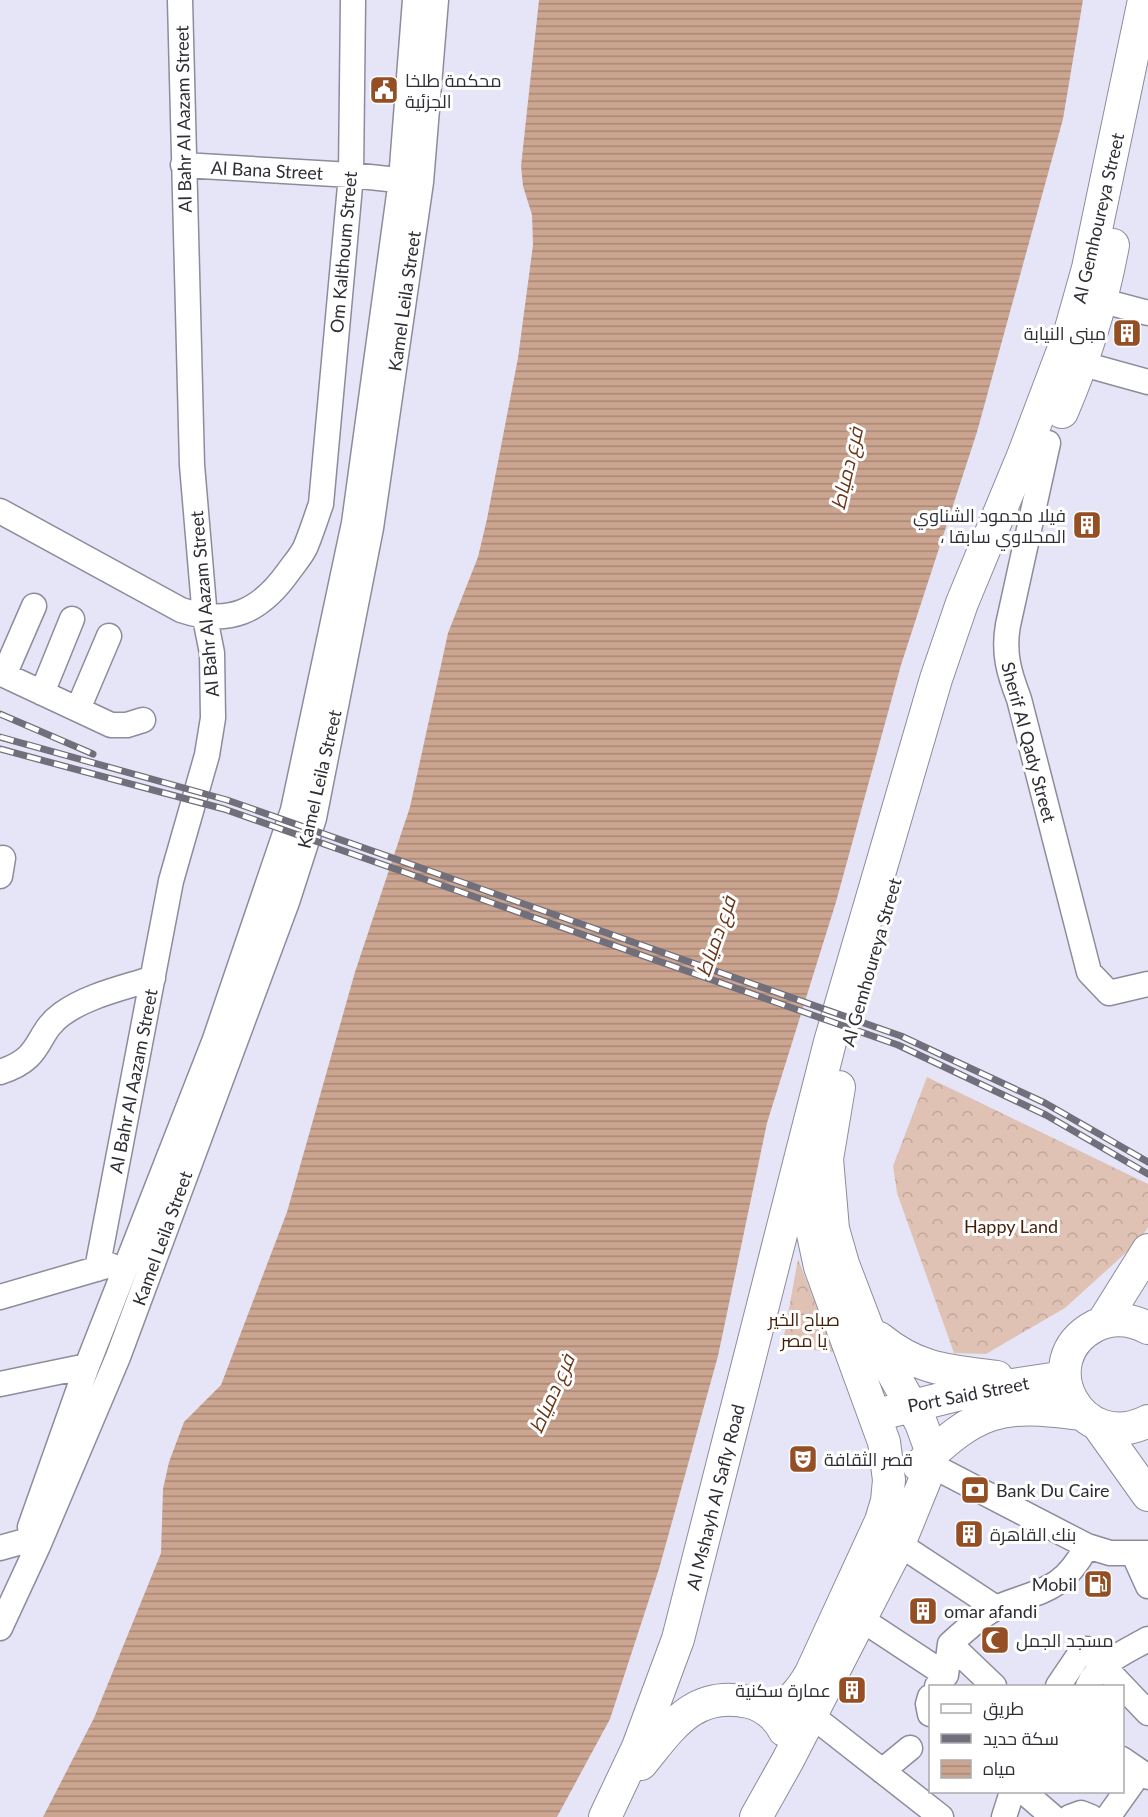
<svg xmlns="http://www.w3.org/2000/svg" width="1148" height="1817" viewBox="0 0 1148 1817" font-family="Lato,Cairo,sans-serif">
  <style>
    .forest { fill: url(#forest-crowns) }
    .water { fill: url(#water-rules) }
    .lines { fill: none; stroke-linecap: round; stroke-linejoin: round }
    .minor-casing { stroke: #8c8c9d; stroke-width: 27 }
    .major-casing { stroke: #8c8c9d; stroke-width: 34 }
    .minor { stroke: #fff; stroke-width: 24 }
    .major { stroke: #fff; stroke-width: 32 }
    .rail-casing { stroke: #706f7b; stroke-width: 7 }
    .rail { stroke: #fff; stroke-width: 4.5; stroke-dasharray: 14; stroke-linecap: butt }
    .labels { text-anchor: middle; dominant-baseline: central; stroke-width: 6; stroke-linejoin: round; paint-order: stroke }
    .poi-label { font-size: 18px; fill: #2e2e35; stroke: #fff; text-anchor: start }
    .street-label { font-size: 18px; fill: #2e2e35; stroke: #fff }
    .park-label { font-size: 18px; fill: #441e06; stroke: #fff }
    .water-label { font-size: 20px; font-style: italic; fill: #693617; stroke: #fff }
  </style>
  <defs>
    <pattern id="forest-crowns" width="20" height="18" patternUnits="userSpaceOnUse" patternTransform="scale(1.5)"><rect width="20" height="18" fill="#dfc2b4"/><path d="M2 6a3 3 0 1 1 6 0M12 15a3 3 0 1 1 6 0" fill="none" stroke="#c0a79b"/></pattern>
    <pattern id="water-rules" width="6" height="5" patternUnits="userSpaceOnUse" patternTransform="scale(1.5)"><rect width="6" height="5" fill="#cca590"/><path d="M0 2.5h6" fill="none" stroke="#a68776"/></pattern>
  </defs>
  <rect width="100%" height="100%" fill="#e6e5f8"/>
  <!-- forest -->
  <path class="forest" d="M927,1077L1148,1184V1227L1140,1240L1065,1308L986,1354L954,1353L897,1193L893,1166Z
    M798,1259L834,1352L782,1347Z"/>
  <!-- water -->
  <path class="water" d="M539,0H1083L1063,119L977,432L901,665L836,902L767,1123L718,1356L659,1569L610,1719L557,1817H43L94,1718L161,1553L163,1489L169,1462L184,1422L221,1385L287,1212L355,972L410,807L448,633L478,557L487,519L518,358L533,245L532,215L523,186L521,166Z"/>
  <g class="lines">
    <!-- minor casing -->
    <g class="minor-casing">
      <path id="minor" d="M183,165L351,175L416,182
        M1103,301L1148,313
        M1083,364L1148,382
        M1048,443L1008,625C1003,653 1009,673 1019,699L1089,972L1109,993L1148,984
        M0,511L181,610C229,626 260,612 289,571C294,564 301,556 305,548C311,534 316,518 321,504L351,175L353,0
        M0,673L111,725H127L143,720
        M4,675L34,606
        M42,693L72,619
        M78,709L109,636
        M0,876L3,858
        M0,1072C45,1058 34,1034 62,1014C88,995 124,988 153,978
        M97,1269L171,881L207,755L213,718L212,653L205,618L192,465L180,0
        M0,1297L110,1265
        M0,1384L87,1366
        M929,1464L1087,1546L1110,1553H1148
        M30,1527L87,1366L214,1042L293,810L354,523L401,180L415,0
        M899,1544L996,1608
        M0,1548L25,1541
        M1134,1555L1148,1586
        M861,1619L946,1675
        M0,1628L38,1546L118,1357L287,902L314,818L371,528L421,182L436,0
        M950,1644L994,1686
        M937,1686L946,1675L950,1644C962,1633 984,1613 998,1607C1043,1589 1061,1593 1087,1546
        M1058,1686L1081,1652L1087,1649L1148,1713
        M1088,1686C1098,1663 1127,1651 1148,1639
        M930,1697L928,1704L930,1714
        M811,1715L941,1817
        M1122,1759L1148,1777
        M882,1771L910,1748
        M1024,1792L1053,1817
        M1004,1817L1012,1792
        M1070,1817L1081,1813L1091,1817
        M1108,1817L1140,1772"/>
    </g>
    <!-- major casing -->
    <g class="major-casing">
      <path id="major" d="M1062,412C1086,356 1102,305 1113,245
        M1103,1322L1148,1250
        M1148,1328C1131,1319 1113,1317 1095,1326C1030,1360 1080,1456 1148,1421
        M879,1338C918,1370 949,1371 997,1377
        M892,1411L973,1391L1065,1377
        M1098,1425L1148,1495
        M919,1466C978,1409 1000,1403 1081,1414
        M772,1714C790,1703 801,1691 811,1673L881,1521L887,1501L889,1480L884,1442L820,1267L801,1178
        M641,1764C672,1726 694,1690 749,1702C763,1705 778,1717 784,1730
        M605,1817L638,1747L678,1639L830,1042L936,679L962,603L1023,456L1070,332L1088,268L1144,0
        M756,1817L788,1760L899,1544L927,1475L932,1453L921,1423L867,1327L843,1264L833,1229L827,1159L839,1087"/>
    </g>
    <!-- minor -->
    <use href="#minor" class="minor"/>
    <!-- major -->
    <use href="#major" class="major"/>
    <!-- rail casing -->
    <g class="rail-casing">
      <path id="rail" d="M0,714L93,754
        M0,737L227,800L901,1036L1045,1103L1148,1162
        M0,749L224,809L898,1045L1046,1115L1148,1174"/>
    </g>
    <!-- rail -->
    <use href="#rail" class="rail"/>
  </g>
  <!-- icons -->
  <defs>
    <g id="civic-square" transform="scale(1.5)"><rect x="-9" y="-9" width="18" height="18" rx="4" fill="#944f25" stroke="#fff"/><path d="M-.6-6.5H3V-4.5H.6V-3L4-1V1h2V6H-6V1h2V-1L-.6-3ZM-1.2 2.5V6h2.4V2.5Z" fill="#fff"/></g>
    <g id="building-square" transform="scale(1.5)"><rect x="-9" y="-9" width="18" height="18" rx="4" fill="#944f25" stroke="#fff"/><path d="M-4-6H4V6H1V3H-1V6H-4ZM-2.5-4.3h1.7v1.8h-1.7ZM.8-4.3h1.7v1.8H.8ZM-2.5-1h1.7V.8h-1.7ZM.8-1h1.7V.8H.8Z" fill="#fff"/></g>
    <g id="theatre-square" transform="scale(1.5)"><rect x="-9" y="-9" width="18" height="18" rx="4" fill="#944f25" stroke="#fff"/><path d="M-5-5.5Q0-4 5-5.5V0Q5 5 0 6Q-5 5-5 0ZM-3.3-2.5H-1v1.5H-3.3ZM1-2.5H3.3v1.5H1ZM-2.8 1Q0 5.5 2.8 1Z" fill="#fff"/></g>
    <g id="bank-square" transform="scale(1.5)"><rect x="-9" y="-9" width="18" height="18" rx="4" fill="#944f25" stroke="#fff"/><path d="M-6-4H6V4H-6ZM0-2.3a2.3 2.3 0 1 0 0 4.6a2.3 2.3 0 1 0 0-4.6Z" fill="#fff"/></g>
    <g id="fuel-square" transform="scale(1.5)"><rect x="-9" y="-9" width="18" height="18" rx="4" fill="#944f25" stroke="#fff"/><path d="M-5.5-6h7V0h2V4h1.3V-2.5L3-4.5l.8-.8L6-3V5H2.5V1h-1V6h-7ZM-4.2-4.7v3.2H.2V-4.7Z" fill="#fff"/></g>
    <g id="mosque-square" transform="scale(1.5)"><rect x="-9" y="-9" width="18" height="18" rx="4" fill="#944f25" stroke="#fff"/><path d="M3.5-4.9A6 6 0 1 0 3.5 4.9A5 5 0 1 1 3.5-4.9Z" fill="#fff"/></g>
  </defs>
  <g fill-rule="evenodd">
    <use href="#civic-square" x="384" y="90"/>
    <use href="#building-square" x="1127" y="333"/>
    <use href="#building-square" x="1087" y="525"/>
    <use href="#theatre-square" x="803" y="1459"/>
    <use href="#bank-square" x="975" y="1490"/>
    <use href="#building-square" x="969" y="1534"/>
    <use href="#fuel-square" x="1098" y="1584"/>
    <use href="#building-square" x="923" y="1611"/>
    <use href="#mosque-square" x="995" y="1640"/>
    <use href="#building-square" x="852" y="1690"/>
  </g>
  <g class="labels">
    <!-- poi labels -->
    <g class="poi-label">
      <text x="405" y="80">محكمة طلخا<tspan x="405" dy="21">الجزئية</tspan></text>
      <text x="1106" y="333" text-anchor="end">مبنى النيابة</text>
      <text x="1066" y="515" text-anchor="end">فيلا محمود الشناوي<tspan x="1066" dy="21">، المحلاوي سابقا</tspan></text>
      <text x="824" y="1459">قصر الثقافة</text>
      <text x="996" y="1490">Bank Du Caire</text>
      <text x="990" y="1534">بنك القاهرة</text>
      <text x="1077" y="1584" text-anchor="end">Mobil</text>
      <text x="944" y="1611">omar afandi</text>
      <text x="1016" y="1640">مسجد الجمل</text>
      <text x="831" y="1690" text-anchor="end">عمارة سكنية</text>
    </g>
    <!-- street labels -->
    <g class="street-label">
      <text transform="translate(183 119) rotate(-91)">Al Bahr Al Aazam Street</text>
      <text transform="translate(267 170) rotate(3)">Al Bana Street</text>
      <text transform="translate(1098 218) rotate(-77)">Al Gemhoureya Street</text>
      <text transform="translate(343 252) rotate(-85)">Om Kalthoum Street</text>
      <text transform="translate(404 301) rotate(-82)">Kamel Leila Street</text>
      <text transform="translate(204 604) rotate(-95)">Al Bahr Al Aazam Street</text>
      <text transform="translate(1029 742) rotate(75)">Sherif Al Qady Street</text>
      <text transform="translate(319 779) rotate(-77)">Kamel Leila Street</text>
      <text transform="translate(871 962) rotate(-74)">Al Gemhoureya Street</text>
      <text transform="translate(133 1081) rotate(-79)">Al Bahr Al Aazam Street</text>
      <text transform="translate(162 1238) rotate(-70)">Kamel Leila Street</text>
      <text transform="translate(968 1394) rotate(-11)">Port Said Street</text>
      <text transform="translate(715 1497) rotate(-76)">Al Mshayh Al Safly Road</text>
    </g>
    <!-- park labels -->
    <g class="park-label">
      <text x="1011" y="1226">Happy Land</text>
      <text x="804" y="1319">صباح الخير<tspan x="804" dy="21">يا مصر</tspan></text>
    </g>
    <!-- water labels -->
    <g class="water-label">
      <text transform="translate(846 468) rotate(-77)">فرع دمياط</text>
      <text transform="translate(715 936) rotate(-71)">فرع دمياط</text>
      <text transform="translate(551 1393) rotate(-66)">فرع دمياط</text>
    </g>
  </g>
  <!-- legend -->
  <rect x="929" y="1685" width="195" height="108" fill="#ffffff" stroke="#ababae" stroke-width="1.5"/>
  <rect x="941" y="1704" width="30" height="9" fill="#ffffff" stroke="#ababae" stroke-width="1.5"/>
  <text x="983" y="1715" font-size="18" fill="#2e2e35">طريق</text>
  <rect x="941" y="1734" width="30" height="9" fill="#706f7b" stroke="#ababae" stroke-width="1.5"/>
  <text x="983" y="1745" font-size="18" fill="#2e2e35">سكة حديد</text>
  <rect x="941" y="1760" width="30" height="18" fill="url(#water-rules)" stroke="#ababae" stroke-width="1.5"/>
  <text x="983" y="1775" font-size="18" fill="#2e2e35">مياه</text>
</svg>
